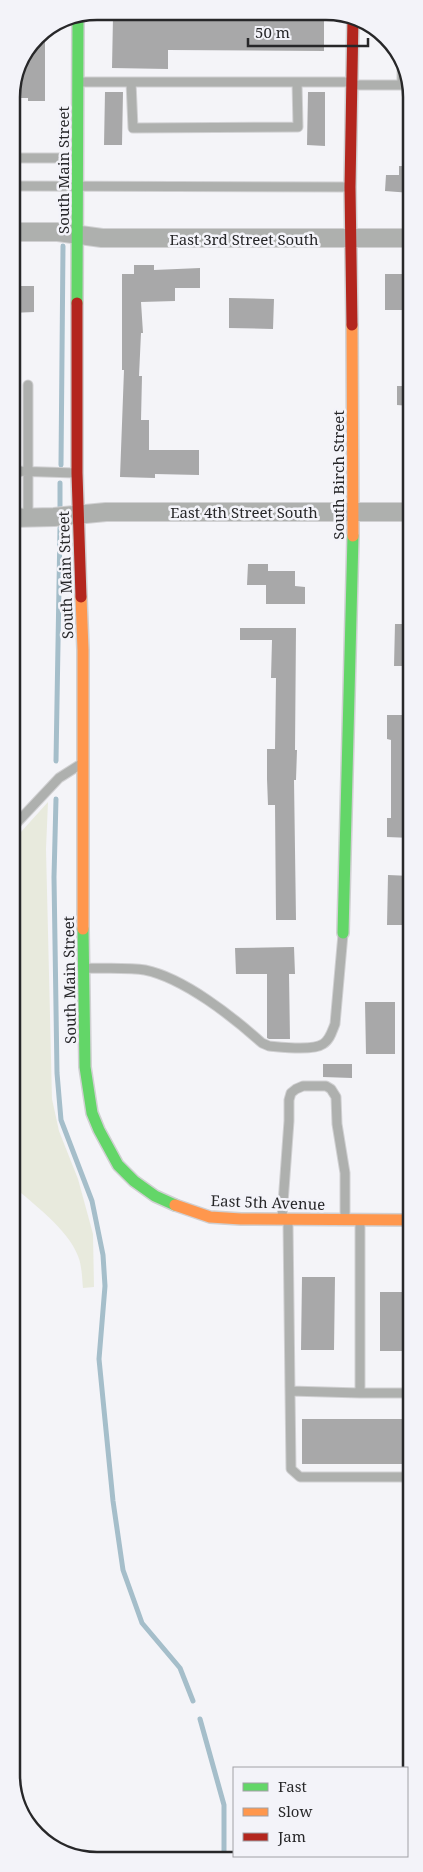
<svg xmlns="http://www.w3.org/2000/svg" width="423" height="1872" viewBox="0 0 423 1872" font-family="'Noto Serif',serif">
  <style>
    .green { fill: #e8eadd }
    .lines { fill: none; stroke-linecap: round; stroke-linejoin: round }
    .stream { stroke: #a5beca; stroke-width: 5 }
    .building { fill: #a8a8a9 }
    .lane-casing { stroke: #d0d0d2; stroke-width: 11 }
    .street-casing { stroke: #d0d0d2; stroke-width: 20 }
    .fast-casing { stroke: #d0d0d2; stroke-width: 14 }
    .slow-casing { stroke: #d0d0d2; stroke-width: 14 }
    .jam-casing { stroke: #d0d0d2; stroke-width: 14 }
    .lane { stroke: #aeb0ae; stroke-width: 9 }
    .street { stroke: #aeb0ae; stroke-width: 18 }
    .fast { stroke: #63d668; stroke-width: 11 }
    .slow { stroke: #ff974d; stroke-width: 11 }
    .jam { stroke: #b3261e; stroke-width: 11 }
    .labels { text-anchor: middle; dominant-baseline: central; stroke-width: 5; stroke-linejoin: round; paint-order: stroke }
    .street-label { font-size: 15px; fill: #272729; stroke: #f3f3f9 }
    .rim { fill: none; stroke: #272729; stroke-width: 2.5 }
  </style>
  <rect width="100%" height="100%" fill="#f4f4f8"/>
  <!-- green -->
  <path class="green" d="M48,802L46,849L52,1099L59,1131L78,1179L93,1234L94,1287L83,1288C82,1278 82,1266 78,1256C68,1229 33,1204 12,1185V842Z"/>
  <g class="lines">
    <!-- stream -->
    <path class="stream" d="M61,465L63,246
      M60,509V483
      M56,761L60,528
      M56,799L54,877L57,1073L61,1120L92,1201L103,1255L105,1286L99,1359L113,1501L123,1570L142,1623L180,1668L193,1701
      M200,1719L224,1805V1860"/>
  </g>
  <!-- building -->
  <path class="building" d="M324,14V51L168,50V69L112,68L113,17Z
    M45,31V101H28V98H11V91L36,36Z
    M105,92H123L122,145H104Z
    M308,92H325V146L307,145Z
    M399,166H411V193L385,191L386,175H399Z
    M134,265H154V270L200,268V288H175V301L141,302L143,333H141L139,376H142L141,420H149V450H199V475L155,474V478L120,477L124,370H122V274H134Z
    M385,274H406V310H385Z
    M11,286H34V312L11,313Z
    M229,298L274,299L273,329L229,328Z
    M397,386H411V406L397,405Z
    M248,564H268V571H295V586L305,587V604H266V585H247Z
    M395,624H411V666H394Z
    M240,628H296L295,750H297L296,780H294L296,920H276L275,805H268L267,779V749H275L276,678H271L272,640H240Z
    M387,715H411V838L387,837V818H391V740L387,739Z
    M388,875L411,876V925H387Z
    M294,947L295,974H289L290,1039H269L267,1038V974H236L235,948Z
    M365,1002H395V1054H366Z
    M323,1064H352V1078L323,1077Z
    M302,1277H335L334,1350H301Z
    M380,1292H411V1351H380Z
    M302,1419H411V1464H302Z"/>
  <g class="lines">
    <!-- lane casing -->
    <g class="lane-casing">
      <path id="lane" d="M79,82H351
        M131,82L133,128L298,127L297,82
        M354,85H402V66
        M11,158H75
        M11,186L347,187
        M12,471L76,473
        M28,518V385
        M12,828L59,778L81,764
        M84,968C102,969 128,967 145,970C184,978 233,1017 262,1043L269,1046C281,1047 313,1051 323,1044C330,1040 332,1031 335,1024L343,934
        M282,1217L289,1121V1100L291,1093L296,1089L303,1086H326L331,1089L336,1097L337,1124L345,1173V1219
        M360,1220V1393H411
        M288,1222L290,1391L360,1393
        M290,1391L291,1469L300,1477H411"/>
    </g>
    <!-- street casing -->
    <g class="street-casing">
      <path id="street" d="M11,232H58L102,238H411
        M12,518L54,517L106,512H411"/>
    </g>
    <!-- fast casing -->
    <g class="fast-casing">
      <path id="fast" d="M77,303L78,17
        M83,929L85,1067L92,1113L99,1130L118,1165L134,1181L155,1196L175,1205
        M343,933L353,536"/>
    </g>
    <!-- slow casing -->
    <g class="slow-casing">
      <path id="slow" d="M352,325L353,536
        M81,597L83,650V929
        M175,1205L210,1217L241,1219L411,1220"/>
    </g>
    <!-- jam casing -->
    <g class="jam-casing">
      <path id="jam" d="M77,303V473L81,597
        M352,325L350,187L353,17"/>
    </g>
    <!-- lane -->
    <use href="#lane" class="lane"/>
    <!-- street -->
    <use href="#street" class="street"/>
    <!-- fast -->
    <use href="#fast" class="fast"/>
    <!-- slow -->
    <use href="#slow" class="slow"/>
    <!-- jam -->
    <use href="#jam" class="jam"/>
  </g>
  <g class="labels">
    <!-- street labels -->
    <g class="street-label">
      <text transform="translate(63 170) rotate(-90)">South Main Street</text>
      <text x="244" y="239">East 3rd Street South</text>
      <text transform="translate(338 475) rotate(-90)">South Birch Street</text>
      <text x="244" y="512">East 4th Street South</text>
      <text transform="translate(65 575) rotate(-92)">South Main Street</text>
      <text transform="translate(69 980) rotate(-91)">South Main Street</text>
      <text transform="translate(268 1202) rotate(2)">East 5th Avenue</text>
    </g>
  </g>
  <!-- crop -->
  <path d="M0 0H423V1872H0ZM97 20H326A77 77 0 0 1 403 97V1775A77 77 0 0 1 326 1852H97A77 77 0 0 1 20 1775V97A77 77 0 0 1 97 20Z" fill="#f3f3f9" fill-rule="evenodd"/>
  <path class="rim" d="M97 20H326A77 77 0 0 1 403 97V1775A77 77 0 0 1 326 1852H97A77 77 0 0 1 20 1775V97A77 77 0 0 1 97 20Z"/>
  <!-- legend -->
  <rect x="233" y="1767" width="175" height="90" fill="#f3f3f9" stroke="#a1a1a6"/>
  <rect x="243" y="1783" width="25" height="8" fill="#63d668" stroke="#a1a1a6"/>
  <text x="278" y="1792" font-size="15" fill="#272729">Fast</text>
  <rect x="243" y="1808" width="25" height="8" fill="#ff974d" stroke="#a1a1a6"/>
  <text x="278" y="1817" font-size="15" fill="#272729">Slow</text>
  <rect x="243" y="1833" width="25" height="8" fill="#b3261e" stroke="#a1a1a6"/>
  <text x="278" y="1842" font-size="15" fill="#272729">Jam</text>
  <!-- scale -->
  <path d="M248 38v8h120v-8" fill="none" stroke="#272729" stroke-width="2.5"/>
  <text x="255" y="38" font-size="15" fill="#272729" stroke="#f3f3f9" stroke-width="4" paint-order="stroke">50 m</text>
</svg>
